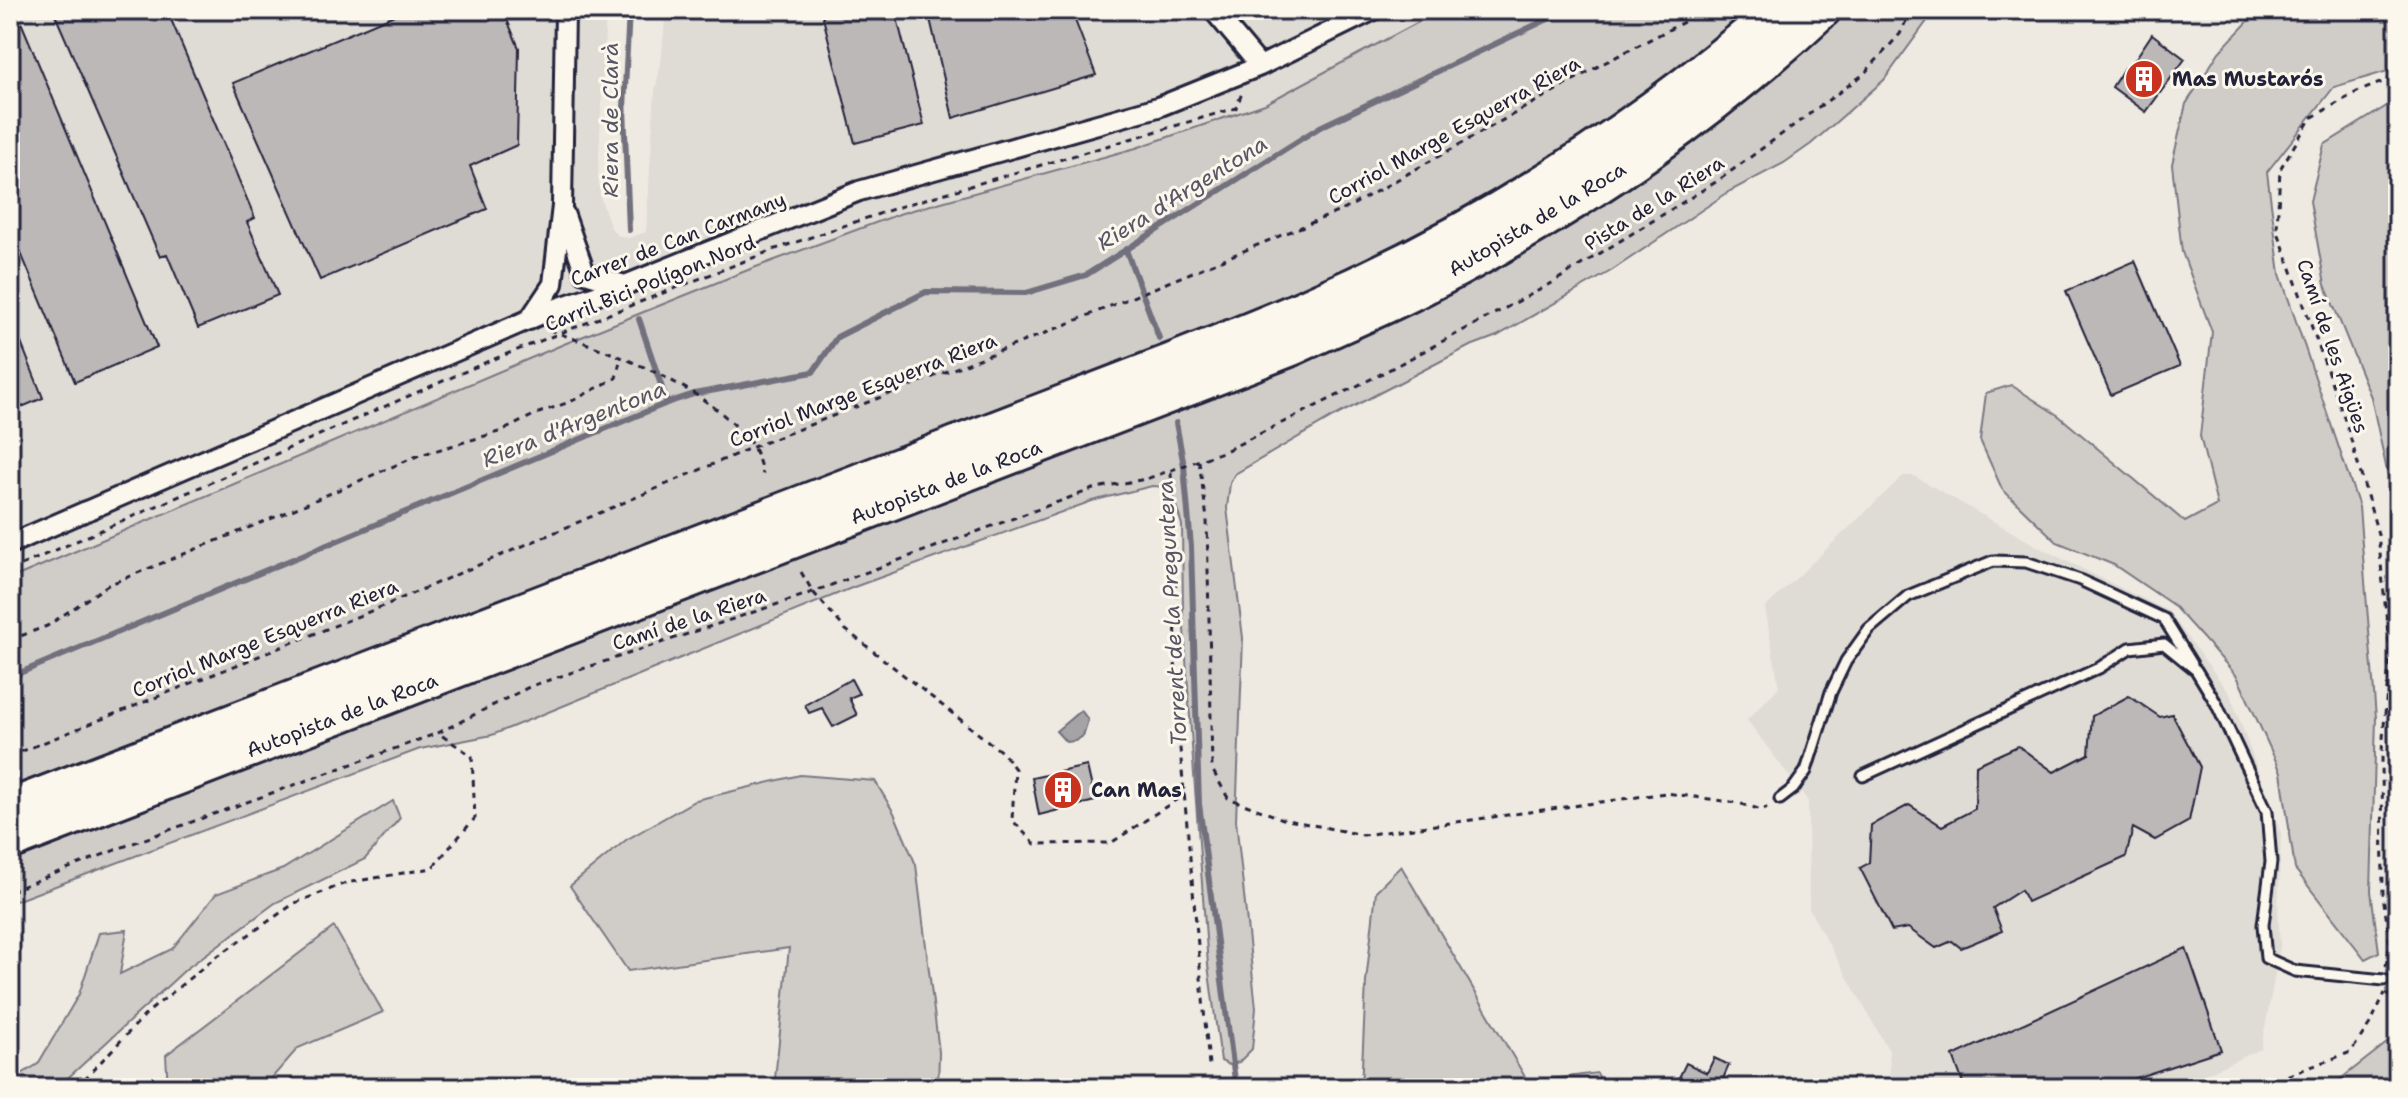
<svg xmlns="http://www.w3.org/2000/svg" width="2408" height="1098" viewBox="0 0 2408 1098" font-family="'Shantell Sans',sans-serif">
  <style>
    .built { fill: #dfdbd5 }
    .green { fill: #d0cdc9; stroke: #797882; stroke-width: 2 }
    .water { fill: #a6a3a7; stroke: #716f7c; stroke-width: 2 }
    .lines { fill: none; stroke-linecap: round; stroke-linejoin: round }
    .stream { stroke: #716f7c; stroke-width: 6 }
    .building { fill: #bcb8b8; stroke: #22223b; stroke-width: 2 }
    .service-casing { stroke: #22223b; stroke-width: 15 }
    .minor-casing { stroke: #22223b; stroke-width: 24 }
    .motorway-casing { stroke: #22223b; stroke-width: 40 }
    .path { stroke: #22223b; stroke-width: 3; stroke-dasharray: 6 6; stroke-linecap: butt }
    .service { stroke: #fbf7ec; stroke-width: 9 }
    .minor { stroke: #fbf7ec; stroke-width: 18 }
    .motorway { stroke: #fbf7ec; stroke-width: 34 }
    .labels { text-anchor: middle; dominant-baseline: central; stroke-width: 6; stroke-linejoin: round; paint-order: stroke }
    .poi-label { font-size: 20px; font-weight: bold; fill: #22223b; stroke: #fbf7ec; text-anchor: start }
    .street-label { font-size: 20px; fill: #22223b; stroke: #fbf7ec }
    .water-label { font-size: 22px; font-style: italic; fill: #575666; stroke: #fbf7ec }
  </style>
  <rect width="100%" height="100%" fill="#eeeae2"/>
  <filter id="ink" filterUnits="userSpaceOnUse"><feTurbulence type="fractalNoise" baseFrequency=".0125" numOctaves="2"/><feDisplacementMap in="SourceGraphic" scale="16" xChannelSelector="R" yChannelSelector="G"/><feConvolveMatrix kernelMatrix="1 2 1 2 8 2 1 2 1" color-interpolation-filters="sRGB"/></filter>
  <g filter="url(#ink)">
    <!-- built -->
    <path class="built" d="M10,10H606L598,176L600,197L611,228L617,235L628,238L646,232L655,91L661,64L666,10H1441L1265,104L1136,148L902,212L748,270L564,344L10,579Z
      M1903,476H1914L2042,549L2168,611L2230,694L2281,834L2278,912L2280,947L2261,1049L2173,1088H1891L1889,1051L1809,909L1808,801L1747,720L1779,687L1765,608Z"/>
    <!-- green -->
    <path class="green" d="M1441,10H1935L1884,80L1811,144L1784,163L1730,191L1611,271L1497,336L1468,347L1333,417L1235,474L1230,483L1227,508L1243,638L1236,820L1256,1008L1252,1049L1239,1062L1229,1065L1221,1061L1208,965L1193,761L1183,614L1182,525L1170,487L1152,486L1092,501L854,587L492,735L420,749L10,903V579L564,344L748,270L902,213L1136,148L1265,104Z
      M2259,10H2398V68L2334,87L2267,172L2280,274L2359,507L2376,718L2371,891L2379,952L2365,959L2295,869L2281,772L2237,676L2173,605L2114,565L2057,542L2002,489L1980,440L1986,393L2011,385L2059,416L2185,522L2217,505L2200,436L2212,332L2182,252L2172,164L2186,104L2219,52Z
      M2398,99V522L2371,397L2325,285L2310,201L2324,145Z
      M800,775L875,781L894,813L916,865L939,1052L938,1088H774L789,948L628,971L570,886L626,840L696,800Z
      M393,801L400,818L365,859L275,903L186,969L57,1088H10V1081L38,1064L79,994L99,933L127,930L120,974L172,949L216,894L283,869Z
      M1401,866L1528,1082L1597,1073L1605,1088H1361L1366,982L1376,891Z
      M334,927L383,1012L298,1048L263,1088H168L166,1055Z
      M2398,1019V1088H2329L2392,1039Z"/>
    <!-- water -->
    <path class="water" d="M1081,710L1088,720L1083,736L1075,741L1066,742L1056,731Z"/>
    <g class="lines">
      <!-- stream -->
      <path class="stream" d="M629,230L624,108L629,10
        M1126,250L1159,338
        M639,319L667,403
        M1176,423L1184,466L1191,547L1199,804L1236,1088
        M10,677L667,403L694,394L813,372L837,337L926,292L1026,293L1086,275L1320,127L1567,10"/>
    </g>
    <!-- building -->
    <path class="building" d="M10,10H16L157,347L75,382L10,227Z
      M53,10H167L255,218L247,222L278,295L198,328L167,254L160,257Z
      M406,10H503L519,48L517,145L470,166L487,209L320,280L233,83Z
      M821,10H895L924,125L855,143Z
      M928,10H1071L1096,75L953,118Z
      M2152,34L2185,59L2146,112L2112,87L2124,68L2128,70Z
      M2135,261L2180,366L2111,395L2066,291Z
      M10,315L43,398L10,412Z
      M851,679L859,694L849,698L857,715L833,727L822,708L809,713L805,705Z
      M2129,696L2160,717L2172,714L2200,767L2189,821L2155,840L2133,828L2126,857L2027,902L2021,890L1993,908L2002,931L1961,948L1952,941L1936,948L1908,928L1892,931L1860,868L1869,863L1871,825L1909,805L1942,826L1975,809L1976,765L2018,746L2054,772L2089,754L2092,716Z
      M1087,766L1095,801L1039,815L1032,778Z
      M2186,948L2221,1050L2105,1088H1965L1953,1056Z
      M1714,1058L1729,1065L1722,1081L1736,1088H1674L1686,1063L1707,1073Z"/>
    <g class="lines">
      <!-- service casing -->
      <g class="service-casing">
        <path id="service" d="M1863,776L2099,668L2130,648L2164,644L2196,670L2216,703L2267,811L2271,862L2263,925L2266,958L2295,971L2384,980
          M1780,799L1793,789L1806,771L1831,692L1846,661L1869,629L1908,596L1993,561L2026,562L2080,580L2164,619L2192,664"/>
      </g>
      <!-- minor casing -->
      <g class="minor-casing">
        <path id="minor" d="M1213,10L1260,66
          M564,213L585,273L625,285
          M529,320L553,284L562,206L565,10
          M10,544L551,310L625,285L859,191L1158,107L1260,66L1374,10"/>
      </g>
      <!-- motorway casing -->
      <g class="motorway-casing">
        <path id="motorway" d="M10,807L1172,361C1217,343 1262,326 1307,306C1477,233 1635,132 1776,10
          M10,842L1292,348C1332,329 1374,312 1414,292C1562,218 1702,123 1823,10"/>
      </g>
      <!-- path -->
      <path class="path" d="M550,330C615,354 709,386 752,445C757,453 760,465 763,474
        M1199,461L1207,519L1212,769L1228,798L1283,819L1363,835L1666,793L1738,803L1762,810L1767,807
        M1171,472L1176,592L1175,694L1209,1065
        M10,570L489,361L773,250L905,205L1236,108L1242,93
        M801,572L813,592L846,630L1003,753L1015,769L1012,820L1035,844L1111,843L1185,794
        M10,640L47,626L108,585L280,515L417,456L502,431L536,414L572,401L616,378L621,357
        M10,756L381,607L753,447L1048,332L1347,208L1604,63L1707,10
        M10,891L128,845L438,733L531,686L796,598L1096,488L1146,479L1225,451L1377,376L1547,286L1719,180L1864,74L1900,34L1911,10
        M2386,966L2390,944L2383,895L2382,751L2390,653L2378,534L2347,426L2277,229L2280,169L2311,118L2357,92L2398,76
        M2386,995H2398
        M76,1088L147,1013L212,960L295,903L346,883L432,868L475,818L472,756L438,733
        M2254,1088L2351,1052L2371,1022L2385,993"/>
      <!-- service -->
      <use href="#service" class="service"/>
      <!-- minor -->
      <use href="#minor" class="minor"/>
      <!-- motorway -->
      <use href="#motorway" class="motorway"/>
    </g>
  </g>
  <!-- icons -->
  <defs>
    <g id="building-disc" transform="scale(2)"><circle r="9.5" fill="#c8321e" stroke="#fbf7ec"/><path d="M-4-6H4V6H1V3H-1V6H-4ZM-2.5-4.3h1.7v1.8h-1.7ZM.8-4.3h1.7v1.8H.8ZM-2.5-1h1.7V.8h-1.7ZM.8-1h1.7V.8H.8Z" fill="#fff"/></g>
  </defs>
  <g fill-rule="evenodd">
    <use href="#building-disc" x="2144" y="79"/>
    <use href="#building-disc" x="1063" y="790"/>
  </g>
  <g class="labels">
    <!-- poi labels -->
    <g class="poi-label">
      <text x="2172" y="79">Mas Mustarós</text>
      <text x="1091" y="790">Can Mas</text>
    </g>
    <!-- street labels -->
    <g class="street-label">
      <text transform="translate(1454 130) rotate(-29)">Corriol Marge Esquerra Riera</text>
      <text transform="translate(1654 203) rotate(-32)">Pista de la Riera</text>
      <text transform="translate(1537 219) rotate(-31)">Autopista de la Roca</text>
      <text transform="translate(678 239) rotate(-21)">Carrer de Can Carmany</text>
      <text transform="translate(650 283) rotate(-22)">Carril Bici Polígon Nord</text>
      <text transform="translate(2333 346) rotate(71)">Camí de les Aigües</text>
      <text transform="translate(863 390) rotate(-21)">Corriol Marge Esquerra Riera</text>
      <text transform="translate(946 482) rotate(-21)">Autopista de la Roca</text>
      <text transform="translate(689 619) rotate(-18)">Camí de la Riera</text>
      <text transform="translate(265 638) rotate(-22)">Corriol Marge Esquerra Riera</text>
      <text transform="translate(342 715) rotate(-21)">Autopista de la Roca</text>
    </g>
    <!-- water labels -->
    <g class="water-label">
      <text transform="translate(610 120) rotate(-90)">Riera de Clarà</text>
      <text transform="translate(1182 193) rotate(-32)">Riera d'Argentona</text>
      <text transform="translate(574 424) rotate(-22)">Riera d'Argentona</text>
      <text transform="translate(1172 613) rotate(-93)">Torrent de la Preguntera</text>
    </g>
  </g>
  <!-- margin -->
  <rect width="2408" height="1098" fill="none" stroke="#fbf7ec" stroke-width="40"/>
  <rect x="20" y="20" width="2368" height="1058" fill="none" stroke="#22223b" stroke-width="3" filter="url(#ink)"/>
</svg>
